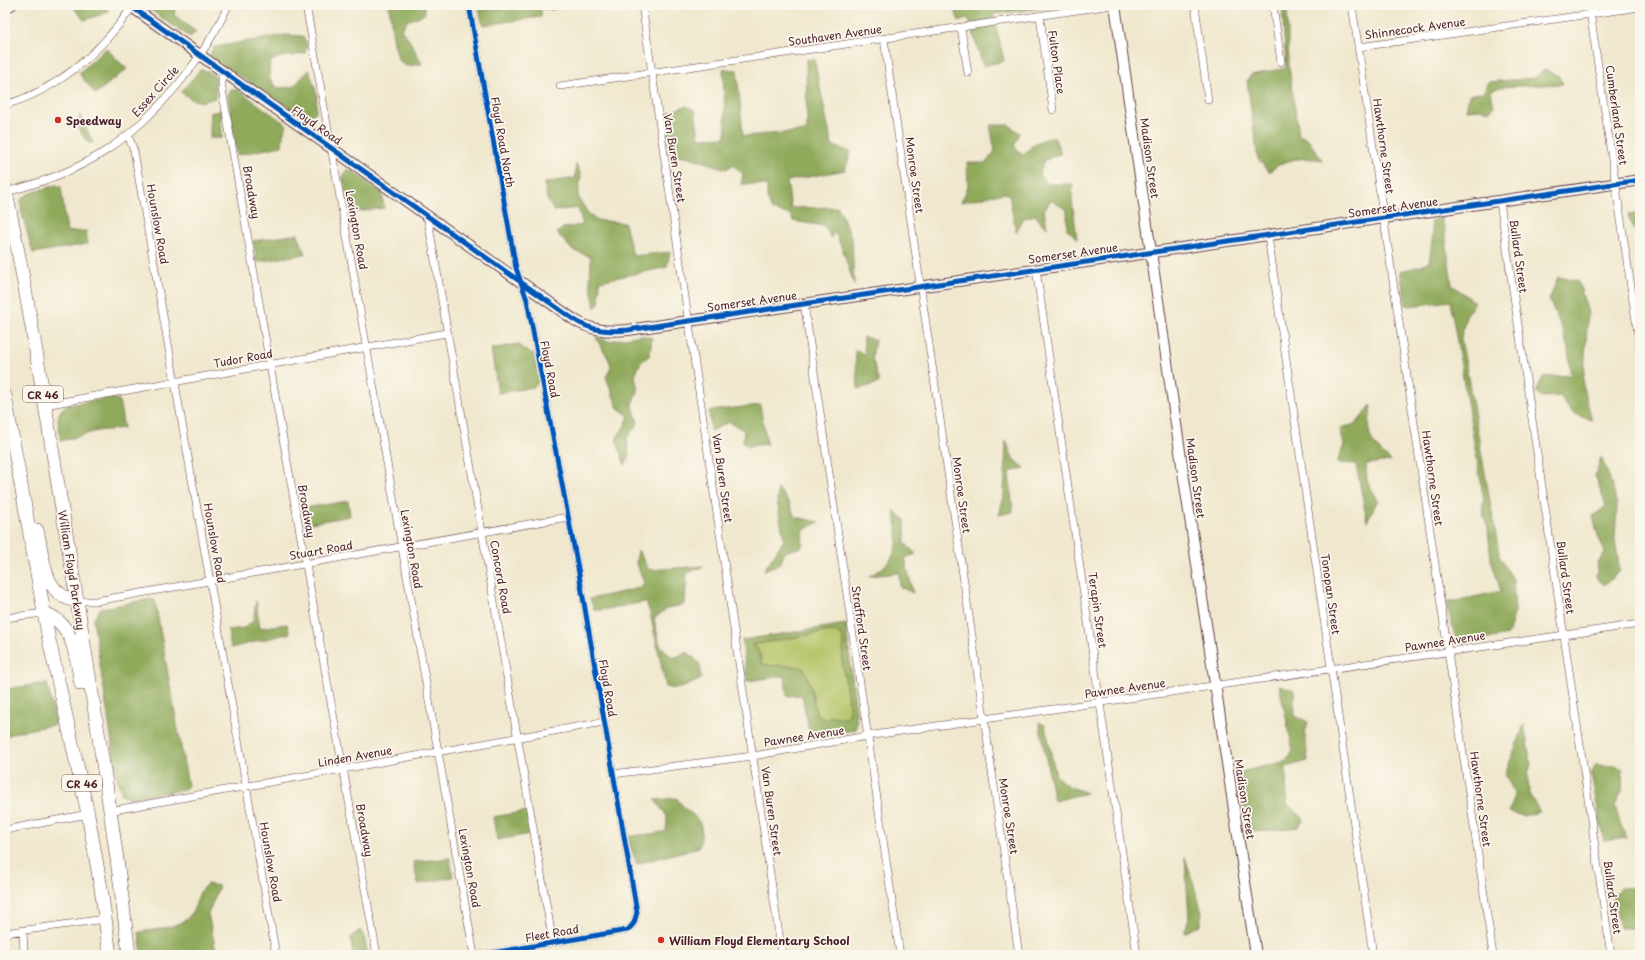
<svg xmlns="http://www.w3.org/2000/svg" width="1645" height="960" viewBox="0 0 1645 960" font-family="'Playpen Sans',sans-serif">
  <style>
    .green { fill: #b5c467; stroke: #807249 }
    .forest { fill: #90aa5c; stroke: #6d6444; fill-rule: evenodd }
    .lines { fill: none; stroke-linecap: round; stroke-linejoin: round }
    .street-casing { stroke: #633d43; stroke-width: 8 }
    .secondary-casing { stroke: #633d43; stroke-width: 12 }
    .highway-casing { stroke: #633d43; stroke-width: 14 }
    .street { stroke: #fff; stroke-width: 7 }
    .secondary { stroke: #fff; stroke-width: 10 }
    .highway { stroke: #fff; stroke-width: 13 }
    .cycleway-casing { stroke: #fbf7ec; stroke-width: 8 }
    .cycleway { stroke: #0057b8; stroke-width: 5 }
    .poi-dot { fill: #c8321e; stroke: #fbf7ec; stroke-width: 1.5 }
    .labels { text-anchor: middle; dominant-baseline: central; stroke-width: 3.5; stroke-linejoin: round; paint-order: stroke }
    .shield { fill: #fbf7ec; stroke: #7f6065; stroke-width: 1 }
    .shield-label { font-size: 10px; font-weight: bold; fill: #4a1f2b }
    .street-label { font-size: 11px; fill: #4a1f2b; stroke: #fbf7ec }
    .poi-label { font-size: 11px; font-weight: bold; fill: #4a1f2b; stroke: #fbf7ec; text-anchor: start }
  </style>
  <rect width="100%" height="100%" fill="#fbf7ec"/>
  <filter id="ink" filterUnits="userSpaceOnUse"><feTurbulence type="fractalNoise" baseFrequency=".025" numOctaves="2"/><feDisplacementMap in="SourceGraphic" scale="8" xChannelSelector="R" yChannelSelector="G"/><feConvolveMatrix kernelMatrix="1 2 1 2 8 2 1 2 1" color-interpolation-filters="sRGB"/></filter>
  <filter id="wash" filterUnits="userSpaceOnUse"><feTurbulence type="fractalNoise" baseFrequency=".012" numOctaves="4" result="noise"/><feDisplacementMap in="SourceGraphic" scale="16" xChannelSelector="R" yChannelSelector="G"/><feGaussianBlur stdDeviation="0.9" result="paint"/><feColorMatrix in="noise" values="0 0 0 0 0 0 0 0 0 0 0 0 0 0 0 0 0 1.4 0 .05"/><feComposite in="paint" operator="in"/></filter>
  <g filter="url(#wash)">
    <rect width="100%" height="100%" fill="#f0e8ce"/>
    <!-- green -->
    <path class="green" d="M830,631L840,633L844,643L842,660L850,714L844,718L832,716L823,720L816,713L811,687L797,666H773L762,664L761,655L750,645Z"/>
    <!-- forest -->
    <path class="forest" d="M75,5H105L109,12L84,20L74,8Z
      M143,5H176L174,15L196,32L190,37Z
      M389,5H424L425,14L407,21L401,30L408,38L422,64L406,66L398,59L393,39Z
      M541,5V17L483,25L479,10Z
      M953,5H1069L993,14L1004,61L983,66L969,19L959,21Z
      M1282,5H1287L1289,68L1299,135L1308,139L1322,160C1302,157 1285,158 1269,172L1258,159L1247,81L1251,75L1286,68Z
      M285,35L303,36L307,45L305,53C291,57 282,54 270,62L269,77L276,88L293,87L309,70L317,94L316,112L307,117L292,109L213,59L210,55L214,47Z
      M106,48L127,69L95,94L79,73Z
      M814,59L832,145L851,152L845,170L787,181L791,208L838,207L852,238L854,284L842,248L834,231L831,238L825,226L793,221L791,215L772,210L767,198V185L741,184L743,174L733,165L726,169L689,157L669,153L667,113L686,106L695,110L699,138L726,137L723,69L737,70L743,136L807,131L806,60Z
      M200,70L207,71L216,77L215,98C198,104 195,102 181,92Z
      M1544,70L1558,75L1563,84L1500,87L1491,91L1494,106L1490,111L1480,109L1466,110L1469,95L1483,92L1489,82L1534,78Z
      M231,89L238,90L287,125L283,135L282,146L237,155L228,95Z
      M221,110L222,138H210V113Z
      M80,114L93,143L87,142L77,126Z
      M990,125H1009L1020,133L1014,146L1023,156C1034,142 1037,141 1054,137L1061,153L1043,161L1040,175L1048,184H1073L1072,199L1077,239L1067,229V210L1051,200L1044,210L1047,227L1042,224L1035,215L1022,219L1016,232L1009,195L1004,193L961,202L968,187L967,163H986L995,151Z
      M576,164L581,175L578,196L587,212L596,220L625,223L633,256L670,252L667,267L600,281L599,303L595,308L590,281L591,259L589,256L572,250L557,233L563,228L583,225L578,208L554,211L547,199L544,183L575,178Z
      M350,169L382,193L384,208L350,213L343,177L346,170Z
      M56,185L61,187L67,232L86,231L88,244L33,253L21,210V200L28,194Z
      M1636,214L1640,216V230L1635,231L1628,215Z
      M1440,216L1444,226L1452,285L1475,302L1466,316L1461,338L1500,558L1513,579L1515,611L1508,635L1463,643L1456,640L1446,603L1501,591L1491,560L1488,529L1482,511L1484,501L1450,301L1410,306L1406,305L1400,271L1421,266L1429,262L1433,234L1431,222Z
      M298,234L305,254L257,262L253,241Z
      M1558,277L1578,281L1588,313L1583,387L1592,420C1575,415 1569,413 1561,396L1542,397L1536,392L1543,377L1570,375C1571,348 1561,324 1549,300Z
      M641,335L652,338L650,355L641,362L635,375L638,392L632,403L638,423L627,438L629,457L625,465L616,439L624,427L629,416L618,408L606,377L611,368C610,356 600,348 596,337L609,341Z
      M863,337L875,340L872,357L879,383L858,389L855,350L865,354Z
      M518,344L526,351L534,354L539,382L534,387L498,393L491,349Z
      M112,398L119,400L124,428L97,431L61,441C59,426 53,414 67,405Z
      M760,405L767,444L749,446L743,443L744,430L729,422L711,431L709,411Z
      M1371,405C1368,437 1366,439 1391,461L1366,464L1367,481L1378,500L1367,521L1356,464L1337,463L1344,445L1340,428L1356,424Z
      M1006,441L1014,460L1025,468L1009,472L1013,512L999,515L1004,495Z
      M1601,457L1613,487L1617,507L1615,540L1620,571L1604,585L1596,577L1598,563L1605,552L1598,536L1593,516L1606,506L1595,476Z
      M778,488L789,503L795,517L819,522L803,530L802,547L785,552L780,564L764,570L784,540L777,500Z
      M348,501L350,516L306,524L304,508Z
      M894,510L905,520V543L916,554L905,558L913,593L900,587L899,573L869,576C901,560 900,541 894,510Z
      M638,550L649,570L704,566L687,573L685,604L666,609L654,619L660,645L673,658L688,652L700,664L701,679C691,684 677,692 666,687L650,613L646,602L595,611L590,599L640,588L644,583L636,562Z
      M151,599L155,601L188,786L183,790L130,798L122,794L118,783L93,619L101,608Z
      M256,601L260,628L287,624L290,633L231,648L228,630L244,628L253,621Z
      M846,624L857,723L855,730L810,737L802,695L787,696L785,676L747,681L742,640ZM830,631L840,633L844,643L842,660L850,714L844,718L832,716L823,719L816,713L811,687L804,668C790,664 776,667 762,664L757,647L751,645Z
      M47,683L56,724L13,733L5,737V689Z
      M1279,685L1294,690L1295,716L1308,722L1305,733L1308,761L1286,767L1287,804L1304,819L1298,827L1256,832L1248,827L1238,781L1241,772L1286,761L1293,751Z
      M1039,722L1045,725L1056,776L1068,786L1087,793L1054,801Z
      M1524,725L1531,764L1528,774L1529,794L1540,812L1523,816L1509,812L1515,795L1505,774Z
      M1596,765L1615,766L1623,769L1622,791L1615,805L1620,823L1627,838L1604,841L1591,774Z
      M677,798C690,820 708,813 699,847L637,864L627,837C641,834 653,835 666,831L667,816L655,800Z
      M527,811L531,834L497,840L493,817Z
      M1185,857L1202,912L1200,925L1184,933L1189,918Z
      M450,858L453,877L418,884L413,862Z
      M207,884L219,886L208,914L217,955H142L139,932C156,929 184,928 193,911C198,901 197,892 207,884Z
      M1640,887V928H1620L1612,895L1621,888Z
      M360,930L364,937L368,955H353L351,937Z"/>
  </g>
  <g filter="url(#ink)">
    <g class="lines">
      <!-- street casing -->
      <g class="street-casing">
        <path id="street" d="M306,5L474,955
          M469,5L516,268L527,300L578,568L637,912L634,923L628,930L480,955
          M642,5L782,955
          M1195,5L1208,100
          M1273,5L1281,62
          M1352,5L1493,955
          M1589,5L1640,348
          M548,6L556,5
          M1040,17L1053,110
          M961,28L968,73
          M884,39L1019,955
          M1359,47L1640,7
          M222,70V89L279,417L377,955
          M560,86L1112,5
          M5,105C59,89 100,53 132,7
          M128,135L134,151L276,955
          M6,192C84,172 128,144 180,82C199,58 216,34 228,5
          M1500,202L1611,955
          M427,214L553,943
          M1268,236L1373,955
          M1036,269L1137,955
          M804,303L900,955
          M45,405L446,333
          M77,601H96L568,517
          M5,618L44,613
          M613,774L753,756L867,736L1640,624
          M109,811L604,722
          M5,830L88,814
          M23,930L24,955
          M5,933L105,919"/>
      </g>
      <!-- secondary casing -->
      <g class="secondary-casing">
        <path id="secondary" d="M129,5L573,319C591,331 608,332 628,330L1640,180
          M1115,5L1183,472L1256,955
          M5,8L11,5"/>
      </g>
      <!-- highway casing -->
      <g class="highway-casing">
        <path id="highway" d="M5,187C31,309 49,433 70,557C91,689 114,822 129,955
          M5,396L49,640L88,814L101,888L110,955
          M37,530C44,558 42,595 77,601
          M44,613C74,623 76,657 81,684"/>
      </g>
      <!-- street -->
      <use href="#street" class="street"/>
      <!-- secondary -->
      <use href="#secondary" class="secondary"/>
      <!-- highway -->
      <use href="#highway" class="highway"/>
      <!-- cycleway casing -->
      <g class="cycleway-casing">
        <path id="cycleway" d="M129,5L573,319C591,331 608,332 628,330L1640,180
          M469,5L516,268L527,300L578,568L637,912L634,923L628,930L480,955"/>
      </g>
      <!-- cycleway -->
      <use href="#cycleway" class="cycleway"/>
    </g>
  </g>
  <!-- markers -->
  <g class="poi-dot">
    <circle cx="58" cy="120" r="4"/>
    <circle cx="661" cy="940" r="4"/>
  </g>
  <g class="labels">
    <!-- shield labels -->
    <g class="shield">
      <rect x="23" y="386" width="40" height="16" rx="3"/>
      <rect x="62" y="775" width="40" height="16" rx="3"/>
    </g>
    <g class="shield-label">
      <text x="43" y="394">CR 46</text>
      <text x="82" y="783">CR 46</text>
    </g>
    <!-- street labels -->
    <g class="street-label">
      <text transform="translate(1415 28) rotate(-8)">Shinnecock Avenue</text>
      <text transform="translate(835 35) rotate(-8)">Southaven Avenue</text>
      <text transform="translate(1057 62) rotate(82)">Fulton Place</text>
      <text transform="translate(155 91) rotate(-48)">Essex Circle</text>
      <text transform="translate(1617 115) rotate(82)">Cumberland Street</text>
      <text transform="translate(317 125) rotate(35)">Floyd Road</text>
      <text transform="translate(503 142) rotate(80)">Floyd Road North</text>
      <text transform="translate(1384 146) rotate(82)">Hawthorne Street</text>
      <text transform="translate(675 158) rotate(81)">Van Buren Street</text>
      <text transform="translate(1150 158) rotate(82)">Madison Street</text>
      <text transform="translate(915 175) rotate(82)">Monroe Street</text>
      <text transform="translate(252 192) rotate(80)">Broadway</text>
      <text transform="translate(1393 207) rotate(-8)">Somerset Avenue</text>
      <text transform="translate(158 224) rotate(80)">Hounslow Road</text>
      <text transform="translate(357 230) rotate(80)">Lexington Road</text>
      <text transform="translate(1073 253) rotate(-8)">Somerset Avenue</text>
      <text transform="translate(1519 256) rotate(82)">Bullard Street</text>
      <text transform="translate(752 301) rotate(-8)">Somerset Avenue</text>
      <text transform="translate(243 358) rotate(-10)">Tudor Road</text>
      <text transform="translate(550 369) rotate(79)">Floyd Road</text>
      <text transform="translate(723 478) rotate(82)">Van Buren Street</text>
      <text transform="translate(1196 478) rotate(82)">Madison Street</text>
      <text transform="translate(1433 478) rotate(82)">Hawthorne Street</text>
      <text transform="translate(962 495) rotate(82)">Monroe Street</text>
      <text transform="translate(307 511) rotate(80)">Broadway</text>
      <text transform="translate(215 543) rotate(80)">Hounslow Road</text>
      <text transform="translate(412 549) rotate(80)">Lexington Road</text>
      <text transform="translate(321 550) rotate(-10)">Stuart Road</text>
      <text transform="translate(72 570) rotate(81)">William Floyd Parkway</text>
      <text transform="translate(501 577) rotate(80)">Concord Road</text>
      <text transform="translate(1566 577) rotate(82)">Bullard Street</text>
      <text transform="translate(1331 594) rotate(82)">Tonopan Street</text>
      <text transform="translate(1098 610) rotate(82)">Terapin Street</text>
      <text transform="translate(862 628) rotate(82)">Strafford Street</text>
      <text transform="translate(1445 641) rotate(-9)">Pawnee Avenue</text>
      <text transform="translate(608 688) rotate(80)">Floyd Road</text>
      <text transform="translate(1125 688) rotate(-8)">Pawnee Avenue</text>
      <text transform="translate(804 736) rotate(-9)">Pawnee Avenue</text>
      <text transform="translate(355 756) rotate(-10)">Linden Avenue</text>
      <text transform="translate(1245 799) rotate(81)">Madison Street</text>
      <text transform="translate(1481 799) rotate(82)">Hawthorne Street</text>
      <text transform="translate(772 811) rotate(82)">Van Buren Street</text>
      <text transform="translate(1009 816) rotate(81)">Monroe Street</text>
      <text transform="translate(365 830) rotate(80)">Broadway</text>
      <text transform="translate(271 862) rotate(80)">Hounslow Road</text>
      <text transform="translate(470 868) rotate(80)">Lexington Road</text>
      <text transform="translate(1613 897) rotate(82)">Bullard Street</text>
      <text transform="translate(552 933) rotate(-10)">Fleet Road</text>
    </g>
    <!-- poi labels -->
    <g class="poi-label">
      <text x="66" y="120">Speedway</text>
      <text x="669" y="940">William Floyd Elementary School</text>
    </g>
  </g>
  <!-- margin -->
  <rect width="1645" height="960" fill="none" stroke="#fbf7ec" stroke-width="20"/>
</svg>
